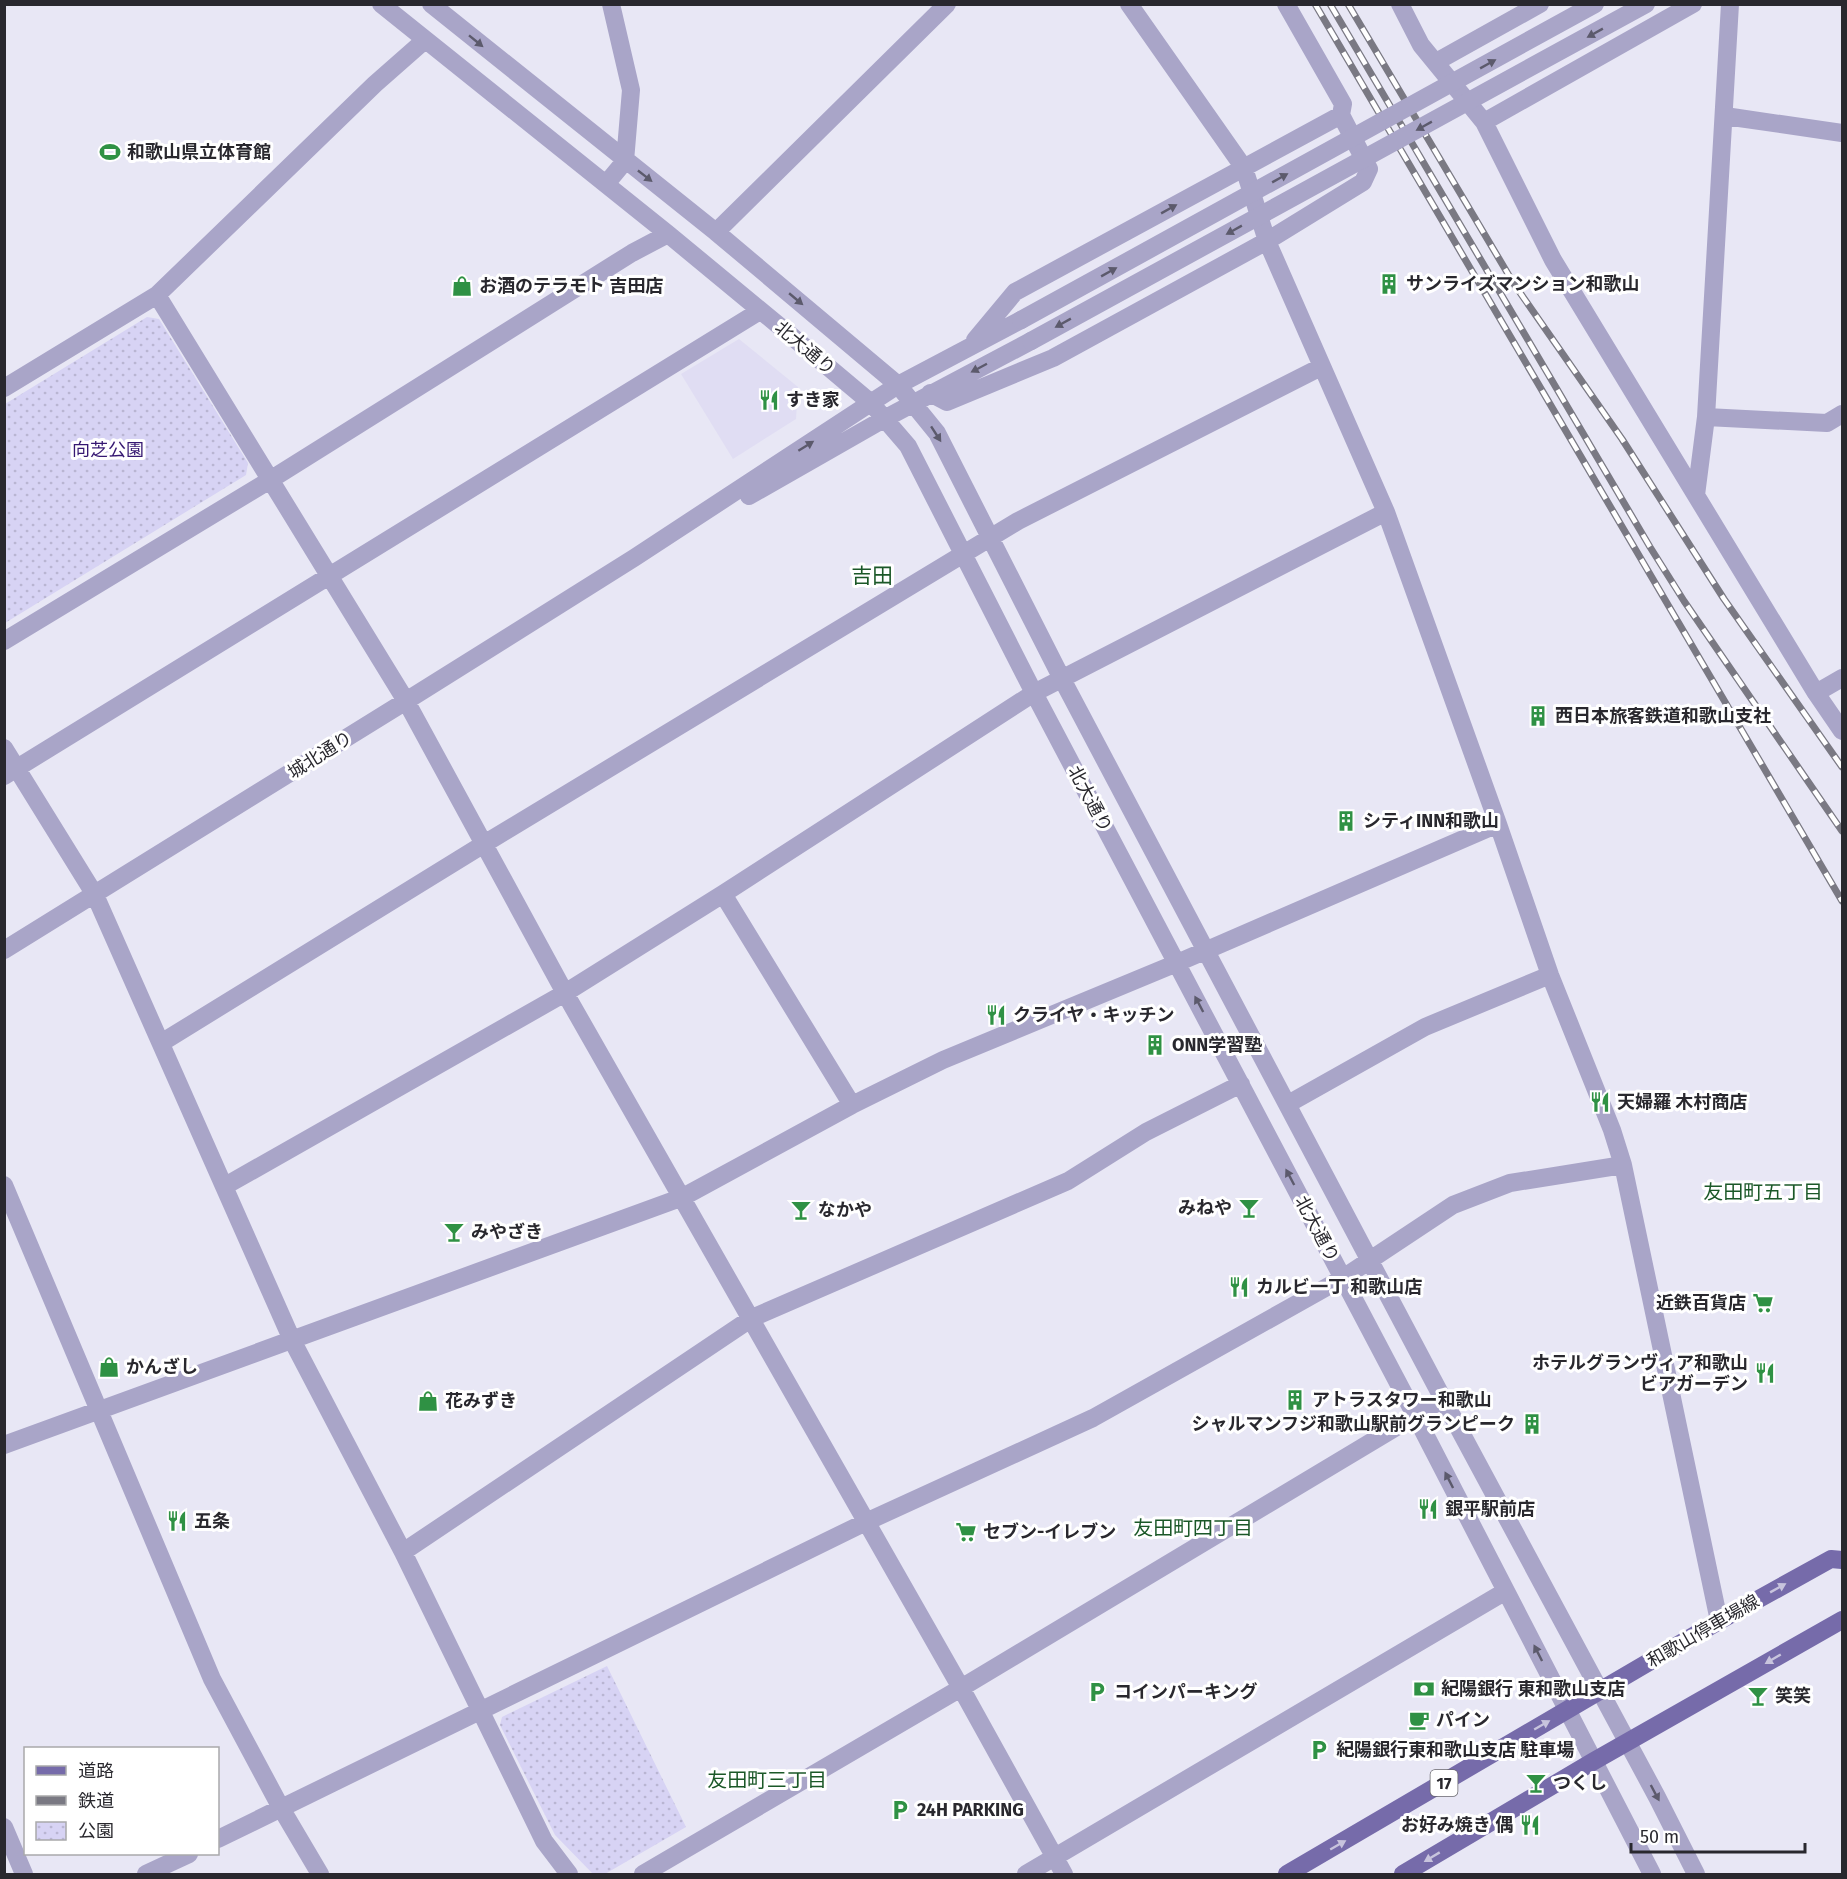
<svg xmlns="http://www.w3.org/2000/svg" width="1847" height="1879" viewBox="0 0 1847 1879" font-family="'Fira Sans','Noto Sans JP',sans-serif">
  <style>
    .built { fill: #e0ddf3 }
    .park { fill: url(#park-dots) }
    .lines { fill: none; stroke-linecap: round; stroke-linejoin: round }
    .minor { stroke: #a9a5c8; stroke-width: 18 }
    .major { stroke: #766baa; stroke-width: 18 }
    .rail-casing { stroke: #7a7983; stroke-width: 7 }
    .rail { stroke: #fff; stroke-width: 4.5; stroke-dasharray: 14; stroke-linecap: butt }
    .minor-bridge { stroke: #a9a5c8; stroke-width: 18 }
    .oneway { fill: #5c5a6c }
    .oneway2 { fill: #c8c4dd }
    .labels { text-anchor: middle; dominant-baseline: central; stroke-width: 6; stroke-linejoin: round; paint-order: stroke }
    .shield { fill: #fff; stroke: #69686d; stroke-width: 1.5 }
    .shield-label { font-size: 16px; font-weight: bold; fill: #29282e }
    .poi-label { font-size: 18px; font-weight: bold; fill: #29282e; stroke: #fff; text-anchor: start }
    .street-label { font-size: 18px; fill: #29282e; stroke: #fff }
    .park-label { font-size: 18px; fill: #361872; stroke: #fff }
    .neighbourhood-label { font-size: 20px; fill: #1b5828; stroke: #fff }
    .quarter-label { font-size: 21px; fill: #1b5828; stroke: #fff }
  </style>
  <defs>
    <pattern id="park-dots" width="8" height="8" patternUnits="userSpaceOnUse" patternTransform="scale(1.5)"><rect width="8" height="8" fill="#d7d3f4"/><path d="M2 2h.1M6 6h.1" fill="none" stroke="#b9b5d2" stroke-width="1.8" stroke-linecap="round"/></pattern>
  </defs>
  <rect width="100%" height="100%" fill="#e8e7f5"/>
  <!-- built -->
  <path class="built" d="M739,339L798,387L796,419L733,459L681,374Z"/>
  <!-- park -->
  <path class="park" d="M147,317L159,319L248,463L246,475L5,623V404Z
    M607,1666L686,1827L605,1874H593L555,1835L500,1725L502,1717Z"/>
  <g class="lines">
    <!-- minor -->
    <path class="minor" d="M381,4L668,234L789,334L871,403L908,446L1034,693L1415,1415L1652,1874
      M431,4L716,232L898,385L937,433L1061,677L1443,1399L1657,1797L1696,1874
      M1129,4L1244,168L1267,241L1386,512L1498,824L1550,975L1612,1130L1623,1165L1719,1621
      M1400,4L1421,45L1484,122L1553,260L1816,693L1842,731
      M1436,62L1540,4
      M1725,116L1842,133
      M1484,122L1693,4
      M606,184L625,161L631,90L611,4
      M716,232L947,4
      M157,295L406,701L565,993L961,1688L1064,1874
      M975,340L1015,292L1341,115
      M4,388L157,295L375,84L425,40
      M930,393L947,402L1053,358L1267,241L1363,182L1369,169L1341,115L1343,104L1286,4
      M1706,417L1827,423L1842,414
      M1696,495L1706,417L1730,4
      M749,496L884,419L1031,341
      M4,641L270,480L632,253L668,234
      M1816,693L1842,678
      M4,748L95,895L292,1340L403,1552L544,1841L569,1874
      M4,776L760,311
      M723,894L852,1105
      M4,950L406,701L634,558L898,385L1021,320
      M161,1043L484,844L1018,521L1321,367
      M1288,1104L1425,1027L1550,975
      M4,1185L212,1679L281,1808L320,1874
      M225,1186L565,993L723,894L1034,693L1386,512
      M4,1445L683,1197L852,1105L943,1060L1177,963L1498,824
      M403,1552L752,1318L1068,1181L1146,1132L1241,1084
      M4,1827L24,1874
      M218,1839L866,1522L1093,1418L1343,1278L1453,1205L1510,1183L1623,1165
      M146,1874L189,1854
      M643,1874L961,1688L1443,1399
      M1026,1874L1506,1591"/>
    <!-- major -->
    <path class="major" d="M1287,1874L1719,1621L1831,1559L1842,1560
      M1403,1874L1594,1761L1842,1620"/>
    <!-- rail casing -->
    <g class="rail-casing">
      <path id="rail" d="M1315,4L1842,901
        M1330,4L1650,547L1684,601L1842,831
        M1348,4L1514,284L1622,439L1724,599L1842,767"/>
    </g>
    <!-- rail -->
    <use href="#rail" class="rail"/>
    <!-- minor-bridge -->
    <path class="minor-bridge" d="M1021,320L1595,4
      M1031,341L1646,4"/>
  </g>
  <!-- one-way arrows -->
  <defs><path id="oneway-solid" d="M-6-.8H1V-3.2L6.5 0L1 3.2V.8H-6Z" transform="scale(1.5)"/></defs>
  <g class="oneway">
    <use href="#oneway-solid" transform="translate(1595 33) rotate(151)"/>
    <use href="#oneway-solid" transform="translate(476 41) rotate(39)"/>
    <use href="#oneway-solid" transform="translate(1488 64) rotate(-29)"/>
    <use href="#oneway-solid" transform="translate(1424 126) rotate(151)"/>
    <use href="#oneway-solid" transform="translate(645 176) rotate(38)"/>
    <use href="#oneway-solid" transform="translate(1280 178) rotate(-29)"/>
    <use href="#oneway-solid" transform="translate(1169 209) rotate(-29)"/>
    <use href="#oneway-solid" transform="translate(1234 230) rotate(151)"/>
    <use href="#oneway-solid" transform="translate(1109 272) rotate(-29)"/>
    <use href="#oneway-solid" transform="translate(796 299) rotate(40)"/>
    <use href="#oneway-solid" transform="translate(1063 323) rotate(151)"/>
    <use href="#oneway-solid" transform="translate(979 368) rotate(152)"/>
    <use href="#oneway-solid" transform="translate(936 434) rotate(57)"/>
    <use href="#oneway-solid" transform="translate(806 446) rotate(-32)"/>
    <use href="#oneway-solid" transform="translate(1199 1004) rotate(-118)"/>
    <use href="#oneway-solid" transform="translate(1290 1177) rotate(-118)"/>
    <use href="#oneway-solid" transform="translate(1449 1480) rotate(-117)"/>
    <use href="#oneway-solid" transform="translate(1538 1653) rotate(-117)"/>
    <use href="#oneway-solid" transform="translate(1655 1793) rotate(62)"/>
  </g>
  <g class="oneway2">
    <use href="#oneway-solid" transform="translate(1778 1588) rotate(-29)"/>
    <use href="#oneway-solid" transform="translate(1773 1659) rotate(150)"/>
    <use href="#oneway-solid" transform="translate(1542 1725) rotate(-30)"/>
    <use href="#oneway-solid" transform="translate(1338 1845) rotate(-30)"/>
    <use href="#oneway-solid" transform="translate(1432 1857) rotate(149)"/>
  </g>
  <!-- icons -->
  <defs>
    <g id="stadium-bare" transform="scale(1.62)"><path d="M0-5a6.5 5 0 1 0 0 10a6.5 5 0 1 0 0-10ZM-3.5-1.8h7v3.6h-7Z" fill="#2f9144" stroke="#fff" stroke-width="2.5" paint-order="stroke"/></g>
    <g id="building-bare" transform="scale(1.62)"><path d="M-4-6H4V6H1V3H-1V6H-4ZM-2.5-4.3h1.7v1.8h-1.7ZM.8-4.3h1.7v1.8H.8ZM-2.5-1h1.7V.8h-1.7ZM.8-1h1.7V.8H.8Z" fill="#2f9144" stroke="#fff" stroke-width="2.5" paint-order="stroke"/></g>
    <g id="shop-bare" transform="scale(1.62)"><path d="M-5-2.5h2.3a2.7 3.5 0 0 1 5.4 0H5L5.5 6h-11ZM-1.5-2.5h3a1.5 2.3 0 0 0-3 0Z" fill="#2f9144" stroke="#fff" stroke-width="2.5" paint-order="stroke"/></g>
    <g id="restaurant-bare" transform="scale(1.62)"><path d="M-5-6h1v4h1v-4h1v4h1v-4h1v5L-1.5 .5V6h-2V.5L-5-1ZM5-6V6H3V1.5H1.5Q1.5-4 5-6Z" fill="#2f9144" stroke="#fff" stroke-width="2.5" paint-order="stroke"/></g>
    <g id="bar-bare" transform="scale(1.62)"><path d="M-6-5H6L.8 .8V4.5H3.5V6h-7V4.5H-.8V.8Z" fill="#2f9144" stroke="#fff" stroke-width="2.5" paint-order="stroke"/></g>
    <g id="supermarket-bare" transform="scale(1.62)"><path d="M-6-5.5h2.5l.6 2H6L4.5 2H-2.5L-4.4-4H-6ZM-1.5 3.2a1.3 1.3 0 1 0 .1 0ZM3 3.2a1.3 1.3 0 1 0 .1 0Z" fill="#2f9144" stroke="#fff" stroke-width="2.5" paint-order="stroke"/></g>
    <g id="bank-bare" transform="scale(1.62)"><path d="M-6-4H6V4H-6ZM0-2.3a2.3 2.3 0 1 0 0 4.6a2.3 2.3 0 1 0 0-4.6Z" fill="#2f9144" stroke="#fff" stroke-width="2.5" paint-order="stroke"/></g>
    <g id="parking-bare" transform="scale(1.62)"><path d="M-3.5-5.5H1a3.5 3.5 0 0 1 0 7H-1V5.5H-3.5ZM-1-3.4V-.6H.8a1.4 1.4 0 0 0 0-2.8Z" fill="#2f9144" stroke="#fff" stroke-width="2.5" paint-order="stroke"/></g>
    <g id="cafe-bare" transform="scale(1.62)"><path d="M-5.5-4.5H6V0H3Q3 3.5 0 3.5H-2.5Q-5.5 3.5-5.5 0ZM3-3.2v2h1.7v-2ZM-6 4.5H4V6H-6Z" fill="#2f9144" stroke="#fff" stroke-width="2.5" paint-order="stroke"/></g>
  </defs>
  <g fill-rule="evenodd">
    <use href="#stadium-bare" x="110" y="152"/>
    <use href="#building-bare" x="1389" y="284"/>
    <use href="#shop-bare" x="462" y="286"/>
    <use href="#restaurant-bare" x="769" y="400"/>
    <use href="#building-bare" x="1538" y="716"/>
    <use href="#building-bare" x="1346" y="821"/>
    <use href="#restaurant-bare" x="996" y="1015"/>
    <use href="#building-bare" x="1155" y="1045"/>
    <use href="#restaurant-bare" x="1600" y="1102"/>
    <use href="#bar-bare" x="1249" y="1208"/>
    <use href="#bar-bare" x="801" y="1210"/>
    <use href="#bar-bare" x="454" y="1232"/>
    <use href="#restaurant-bare" x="1239" y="1287"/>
    <use href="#supermarket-bare" x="1763" y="1303"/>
    <use href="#shop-bare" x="109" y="1367"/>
    <use href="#restaurant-bare" x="1765" y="1373"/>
    <use href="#building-bare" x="1295" y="1400"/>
    <use href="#shop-bare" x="428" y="1401"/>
    <use href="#building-bare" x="1532" y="1424"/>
    <use href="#restaurant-bare" x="1428" y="1509"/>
    <use href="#restaurant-bare" x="177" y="1521"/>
    <use href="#supermarket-bare" x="966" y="1532"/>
    <use href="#bank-bare" x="1424" y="1689"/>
    <use href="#parking-bare" x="1097" y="1692"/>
    <use href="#bar-bare" x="1758" y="1696"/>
    <use href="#cafe-bare" x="1419" y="1720"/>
    <use href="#parking-bare" x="1319" y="1750"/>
    <use href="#bar-bare" x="1536" y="1783"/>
    <use href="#parking-bare" x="900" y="1810"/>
    <use href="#restaurant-bare" x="1530" y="1825"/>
  </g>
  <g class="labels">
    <!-- shield labels -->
    <rect class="shield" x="1430.5" y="1770" width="27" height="26" rx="4.5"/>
    <g class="shield-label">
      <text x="1444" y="1783">17</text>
    </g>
    <!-- poi labels -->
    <g class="poi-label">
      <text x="127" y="152">和歌山県立体育館</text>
      <text x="1406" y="284">サンライズマンション和歌山</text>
      <text x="479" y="286">お酒のテラモト 吉田店</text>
      <text x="786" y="400">すき家</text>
      <text x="1555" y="716">西日本旅客鉄道和歌山支社</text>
      <text x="1363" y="821">シティINN和歌山</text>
      <text x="1013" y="1015">クライヤ・キッチン</text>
      <text x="1172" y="1045">ONN学習塾</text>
      <text x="1617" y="1102">天婦羅 木村商店</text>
      <text x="1232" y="1208" text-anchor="end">みねや</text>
      <text x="818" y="1210">なかや</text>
      <text x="471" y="1232">みやざき</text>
      <text x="1256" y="1287">カルビ一丁 和歌山店</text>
      <text x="1746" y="1303" text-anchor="end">近鉄百貨店</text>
      <text x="1748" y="1363" text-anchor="end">ホテルグランヴィア和歌山<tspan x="1748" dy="21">ビアガーデン</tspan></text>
      <text x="126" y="1367">かんざし</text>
      <text x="1312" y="1400">アトラスタワー和歌山</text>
      <text x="445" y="1401">花みずき</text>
      <text x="1515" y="1424" text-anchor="end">シャルマンフジ和歌山駅前グランピーク</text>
      <text x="1445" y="1509">銀平駅前店</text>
      <text x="194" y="1521">五条</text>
      <text x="983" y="1532">セブン-イレブン</text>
      <text x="1441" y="1689">紀陽銀行 東和歌山支店</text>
      <text x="1114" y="1692">コインパーキング</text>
      <text x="1775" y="1696">笑笑</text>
      <text x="1436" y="1720">パイン</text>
      <text x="1336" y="1750">紀陽銀行東和歌山支店 駐車場</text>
      <text x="1553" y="1783">つくし</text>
      <text x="917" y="1810">24H PARKING</text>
      <text x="1513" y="1825" text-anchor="end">お好み焼き 偶</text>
    </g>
    <!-- street labels -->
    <g class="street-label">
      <text transform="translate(805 348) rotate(40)">北大通り</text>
      <text transform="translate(320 755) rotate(-32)">城北通り</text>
      <text transform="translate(1090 799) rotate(62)">北大通り</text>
      <text transform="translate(1317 1229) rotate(62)">北大通り</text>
      <text transform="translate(1703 1631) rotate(-30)">和歌山停車場線</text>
    </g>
    <!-- park labels -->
    <g class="park-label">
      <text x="108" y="450">向芝公園</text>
    </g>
    <!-- neighbourhood labels -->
    <g class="neighbourhood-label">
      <text x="1763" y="1192">友田町五丁目</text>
      <text x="1193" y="1528">友田町四丁目</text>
      <text x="767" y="1780">友田町三丁目</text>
    </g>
    <!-- quarter labels -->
    <g class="quarter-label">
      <text x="872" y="576">吉田</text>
    </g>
  </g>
  <!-- border -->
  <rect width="1847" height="1879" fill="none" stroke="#29282e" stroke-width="12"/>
  <!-- legend -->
  <rect x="24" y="1747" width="195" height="108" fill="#ffffff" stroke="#a9a9ab" stroke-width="1.5"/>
  <rect x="36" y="1766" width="30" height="9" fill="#766baa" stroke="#a9a9ab" stroke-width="1.5"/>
  <text x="78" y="1777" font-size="18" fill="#29282e">道路</text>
  <rect x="36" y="1796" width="30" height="9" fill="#7a7983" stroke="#a9a9ab" stroke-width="1.5"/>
  <text x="78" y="1807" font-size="18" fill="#29282e">鉄道</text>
  <rect x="36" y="1822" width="30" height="18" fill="url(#park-dots)" stroke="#a9a9ab" stroke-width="1.5"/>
  <text x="78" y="1837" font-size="18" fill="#29282e">公園</text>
  <!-- scale -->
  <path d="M1631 1843v9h174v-9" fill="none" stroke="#29282e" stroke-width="3"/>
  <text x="1640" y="1843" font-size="18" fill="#29282e" stroke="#ffffff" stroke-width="4.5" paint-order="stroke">50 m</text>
</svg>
